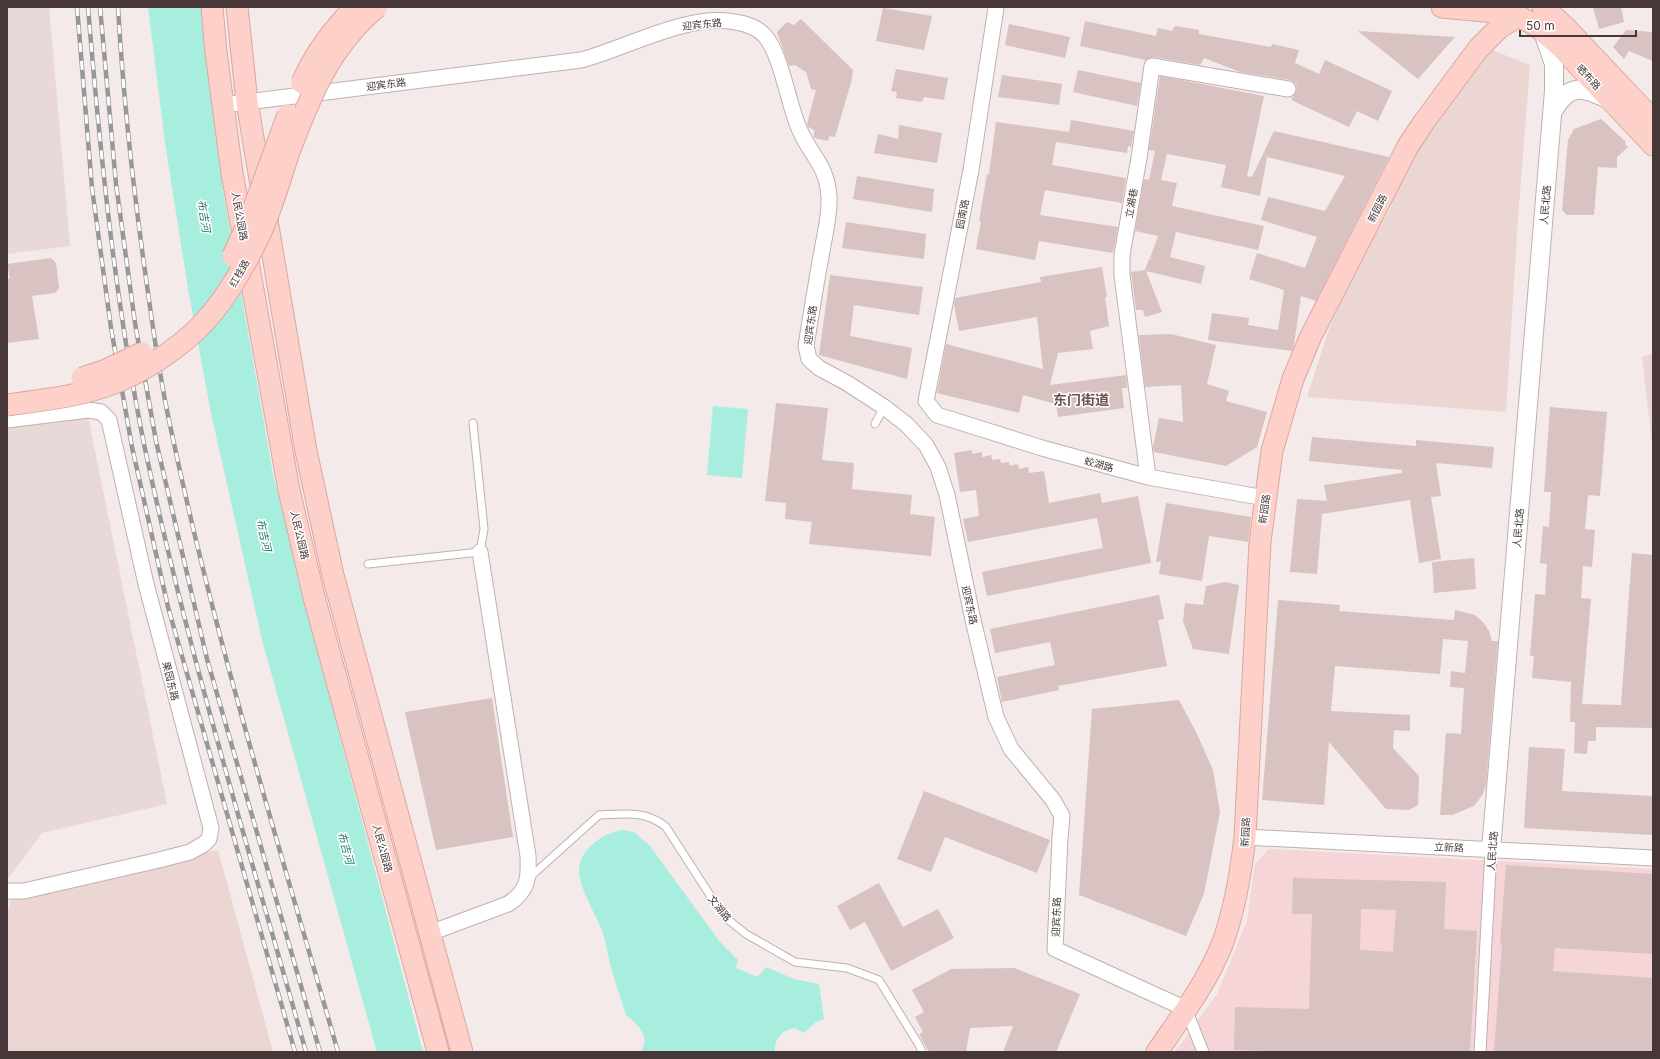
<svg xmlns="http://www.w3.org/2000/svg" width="1660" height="1059" viewBox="0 0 1660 1059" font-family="Inter,'Noto Sans SC',sans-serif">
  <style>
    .residential { fill: #e8d8d7 }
    .commercial { fill: #f5d5d7 }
    .education { fill: #ecd6d3 }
    .water { fill: #a8eede }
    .building { fill: #d8c2c2; fill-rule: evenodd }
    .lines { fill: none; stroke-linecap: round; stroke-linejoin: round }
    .service-casing { stroke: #c2afaf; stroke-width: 9 }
    .pedestrian-casing { stroke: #c2afaf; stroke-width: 13 }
    .minor-casing { stroke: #c2afaf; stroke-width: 17 }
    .tertiary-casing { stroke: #c2afaf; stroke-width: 20 }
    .secondary-casing { stroke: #dba7a1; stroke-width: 23 }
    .service { stroke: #fff; stroke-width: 7 }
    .pedestrian { stroke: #fff; stroke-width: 11 }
    .minor { stroke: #fff; stroke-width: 15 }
    .tertiary { stroke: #fff; stroke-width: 18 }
    .secondary { stroke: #fdd0ca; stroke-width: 21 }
    .rail-casing { stroke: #979797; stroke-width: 4.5 }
    .rail { stroke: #fff; stroke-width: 3; stroke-dasharray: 9; stroke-linecap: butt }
    .secondary-bridge-casing { stroke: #dba7a1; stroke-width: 23; stroke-linecap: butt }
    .secondary-bridge { stroke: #fdd0ca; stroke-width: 21 }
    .labels { text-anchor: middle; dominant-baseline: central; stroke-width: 3; stroke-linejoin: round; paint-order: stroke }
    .street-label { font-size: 10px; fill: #473738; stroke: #fff }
    .water-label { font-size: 11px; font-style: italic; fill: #2a806e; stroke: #fff }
    .district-label { font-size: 14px; font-weight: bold; fill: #6a4f50; stroke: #fff }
  </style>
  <rect width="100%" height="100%" fill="#f4eae9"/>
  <!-- residential -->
  <path class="residential" d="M7,7H49L70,246L7,254Z
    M87,412L167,804L42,833L7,880V426Z"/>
  <!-- commercial -->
  <path class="commercial" d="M1269,849L1653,869V1052H1175L1217,994L1247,921L1255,864Z"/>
  <!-- education -->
  <path class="education" d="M1490,49L1530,65L1517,232L1506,412L1307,397L1329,329L1359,263L1389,211L1411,160L1444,105Z
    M1653,353V451L1642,357Z
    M218,850L273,1052H7V917L11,897Z"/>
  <!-- water -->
  <path class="water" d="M148,7H202L207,68L224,196L273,474L342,745L423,1052H377L262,640L211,413L188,289L165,143Z
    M713,406L748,409L742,478L707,475Z
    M621,830L634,832L650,846L720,942L738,960L736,968L758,977L766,967L794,979L819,984L824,1019L816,1022L804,1033L795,1028C782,1030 774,1039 775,1052H640C652,1038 637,1023 626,1015C622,1002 617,988 613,975C609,961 607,947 603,933C597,916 579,888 579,871C579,849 602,834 621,830Z"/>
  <!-- building -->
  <path class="building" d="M1593,7H1621L1624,22L1599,29Z
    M883,8L932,16L924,50L876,41Z
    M801,19L853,70L852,79L835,137L829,136L828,141L814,138V130L808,127L807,124L816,90L811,89L806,72L795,65L789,66L777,32L787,22L794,25Z
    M1085,21L1156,36L1158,28L1172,31L1175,26L1199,30V34L1271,47L1272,44L1299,50L1295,63L1319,74L1325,60L1392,91L1378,121L1357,111L1349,127L1291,100L1297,90L1296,84L1290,80L1240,72L1204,58L1200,65L1154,57L1146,60L1080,46Z
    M1009,24L1070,37L1065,58L1005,45Z
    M1626,30L1653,32V61L1629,51L1624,59L1613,47Z
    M1358,31L1455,37L1418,79Z
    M896,69L948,78L944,100L924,97L922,102L896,98L897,92L891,91Z
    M1078,70L1141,83L1137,106L1073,92Z
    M1002,75L1062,84L1059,105L998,97Z
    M1160,76L1264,96L1247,176L1252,177L1274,131L1389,157L1316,301L1301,296L1294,345L1292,351L1208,340L1212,313L1249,318L1248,325L1278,330L1284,290L1249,279L1257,253L1305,268L1317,237L1261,220L1268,197L1325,211L1345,176L1267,157L1260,196L1221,187L1226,165L1167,154L1161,180L1177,183L1172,206L1264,226L1258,250L1176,232L1170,257L1205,266L1201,284L1146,271L1162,312L1145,317L1143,310H1136L1131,272L1145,270L1149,259H1153L1150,258L1158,236L1135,231L1144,179L1149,180L1155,151L1149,150Z
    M1601,119L1626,142L1625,144L1628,147L1617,157V168L1598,167L1594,215H1567L1562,210L1568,140L1574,129Z
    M1071,120L1134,131L1131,147L1128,146L1127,153L1056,142L1052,165L1126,178L1122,203L1045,190L1040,215L1118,227L1113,253L1039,241L1035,260L976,249L981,221H979L987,174H989L996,122L1069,132Z
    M899,125L942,133L937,163L874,153L878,134L898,139Z
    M857,176L934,189L932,212L853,199Z
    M846,222L926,234L924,259L842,248Z
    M51,258L56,263L59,288L55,293L32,296L39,339L7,343V279L10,278L7,264Z
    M1102,267L1107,297H1105L1109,326L1090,331L1093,349L1058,353L1050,385L1126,375L1127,388H1122L1124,408L1058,417L1056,404L1023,395L1019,413L937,393L946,344L1043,369L1037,317L959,331L954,305L955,298L1041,282L1040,277Z
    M830,275L923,287L919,315L854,305L850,336L912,348L907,379L819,355Z
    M1171,334L1216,345L1207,384L1229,391L1226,401L1267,412L1257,447L1226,466L1154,452L1153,447L1159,418L1183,422L1181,385L1145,387L1139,335Z
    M776,403L828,408L822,460L854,463L852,489L912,495L910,514L935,517L931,556L809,544L812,522L785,519L786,503L765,501Z
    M1550,407L1607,412L1600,496L1588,495L1585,529L1595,530L1592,567L1583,566L1581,598L1591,599L1582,704L1621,705L1632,553L1653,555V728L1596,727V741H1588L1587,754L1574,753L1575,722H1570L1571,682L1532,678L1534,656H1530L1535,594L1545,595L1547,564L1540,563L1543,526L1549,527L1551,492H1544Z
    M1312,437L1416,446V440L1494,447L1492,468L1436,463L1441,496L1431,497L1441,559L1419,563L1410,500L1322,514L1317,574L1290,572L1297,499L1327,501L1324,485L1402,473V470L1309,461Z
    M972,450V454L982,452V457L991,455L992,460L1000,459L1001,463L1009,462L1010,466L1018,464L1019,469L1028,467L1029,473L1044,471L1049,503L1100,493L1102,503L1138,496L1151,563L987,596L982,572L1103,548L1097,518L968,542L963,519L979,516L976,490L960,492L954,453Z
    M1166,503L1251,517L1248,542L1209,536L1202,581L1159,574L1161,561L1156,562Z
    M1474,558L1476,589L1434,593L1432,562Z
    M1225,582L1239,585L1229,654L1193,649L1183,621L1185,603L1203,605L1206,586Z
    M1159,595L1164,619L1158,620L1167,666L1058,686L1059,690L1002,702L997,677L1055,665L1050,642L995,653L990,629Z
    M1278,600L1340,605L1339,611L1454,620L1455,610L1475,615L1483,622L1489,631L1492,641H1498L1486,785L1483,794L1474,806L1452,815H1440L1446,733L1461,734L1464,688L1450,687L1451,671L1465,673L1468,641L1443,639L1440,674L1335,666L1331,711L1410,715V731L1394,730L1393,748L1419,776L1418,805L1409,810L1386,809L1329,742L1324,805L1262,800Z
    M492,698L513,837L436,850L405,712Z
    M1179,700L1197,734L1213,770L1220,812L1204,894L1186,936L1079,895L1092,709Z
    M1529,747L1565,749L1562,791L1653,796V835L1524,828Z
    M924,791L1050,840L1037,873L945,837L931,872L897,859Z
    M1506,865L1653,874V954L1555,948L1553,971L1653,978V1052H1494L1502,944H1500Z
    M1293,878L1446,882L1444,929L1477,931L1470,1052H1300L1234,1050L1235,1007L1309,1009L1312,914H1292ZM1361,909L1396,910L1393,952L1360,950Z
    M879,883L903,927L938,909L954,938L891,971L865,922L850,930L837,906Z
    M1014,968L1080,994L1056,1052H1003L1013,1026L970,1028L966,1052H929L919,1034L923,1032L915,1017L924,1012L912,990L951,969Z"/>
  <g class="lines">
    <!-- service casing -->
    <g class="service-casing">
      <path id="service" d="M875,424L884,407
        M368,564L480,552L484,529L473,423
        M529,878L599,815C623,814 646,810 666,827L715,903L726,918L746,934L795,962L847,968L879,980L919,1045L922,1052"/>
    </g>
    <!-- pedestrian casing -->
    <g class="pedestrian-casing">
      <path id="pedestrian" d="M1186,1009L1203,1052
        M1480,1052L1491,850"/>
    </g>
    <!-- minor casing -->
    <g class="minor-casing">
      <path id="minor" d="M996,8L971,170L926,401L937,415L1042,448L1148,477L1265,498
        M223,105L581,60C627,48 687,13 735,22C745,23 758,28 765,36C781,54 788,102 798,126C809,155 827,163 829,197C830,215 825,233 822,251C816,283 811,315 806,346L809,359L819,368L847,383L884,407L906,424L926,445L938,467L947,495L973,620L996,717L1011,749L1053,800L1062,816L1060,838L1055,949L1186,1009
        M7,420L88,410L101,412L109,420L146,584L211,828L209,839L204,844L190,852L159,860L24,891H7
        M1148,477L1122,275V255L1139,158L1152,66L1288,89
        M1245,837L1653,858
        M430,933L508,904C528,891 529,879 528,856L480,552"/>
    </g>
    <!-- tertiary casing -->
    <g class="tertiary-casing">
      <path id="tertiary" d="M1553,111C1570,82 1583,87 1610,100
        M1491,850L1554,91V64L1542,29"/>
    </g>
    <!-- secondary casing -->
    <g class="secondary-casing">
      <path id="secondary" d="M212,7L216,52L232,173L289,490L314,597L438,1052
        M237,7L247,102L306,451L333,575L462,1052
        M1442,7L1507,13L1518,16L1535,25L1561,47L1653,145
        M1543,7L1564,26L1653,120
        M1157,1052C1181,1017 1208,981 1223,942C1235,908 1241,872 1245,837L1260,542L1272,451L1293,379L1310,338L1408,146L1424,122L1478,49L1499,28L1518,16"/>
    </g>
    <!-- service -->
    <use href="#service" class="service"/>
    <!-- pedestrian -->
    <use href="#pedestrian" class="pedestrian"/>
    <!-- minor -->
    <use href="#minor" class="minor"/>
    <!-- tertiary -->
    <use href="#tertiary" class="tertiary"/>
    <!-- secondary -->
    <use href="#secondary" class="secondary"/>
    <!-- rail casing -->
    <g class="rail-casing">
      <path id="rail" d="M77,7L92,188L111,328L132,447L168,607L295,1052
        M88,7C100,153 115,300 144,444C187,650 249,850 306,1052
        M100,7L116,184L135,323L156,441L207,659L320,1052
        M118,7C123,93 132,178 144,264C152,322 160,381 173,439C217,646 280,849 338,1052"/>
    </g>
    <!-- rail -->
    <use href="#rail" class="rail"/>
    <!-- secondary-bridge casing -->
    <g class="secondary-bridge-casing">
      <path id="secondary-bridge" d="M302,83C315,53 332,31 355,7
        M233,256L249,221L288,115
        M82,378L104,371L142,353
        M7,405C44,400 84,396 119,381C152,367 191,340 213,312C232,289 247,261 260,234C272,208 280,179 289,152C310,96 330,46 377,7"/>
    </g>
    <!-- secondary-bridge -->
    <use href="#secondary-bridge" class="secondary-bridge"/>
  </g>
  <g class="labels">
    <!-- street labels -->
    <g class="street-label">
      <text transform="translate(702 24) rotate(-6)">迎宾东路</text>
      <text transform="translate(1589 77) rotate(47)">晒布路</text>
      <text transform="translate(386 84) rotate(-7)">迎宾东路</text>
      <text transform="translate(1131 203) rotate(-80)">立湖巷</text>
      <text transform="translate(1545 205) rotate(-85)">人民北路</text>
      <text transform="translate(1377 208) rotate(-63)">新园路</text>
      <text transform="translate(962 214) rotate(-79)">园南路</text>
      <text transform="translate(240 216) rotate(80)">人民公园路</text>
      <text transform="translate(239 273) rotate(-60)">红桂路</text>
      <text transform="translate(810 325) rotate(-82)">迎宾东路</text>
      <text transform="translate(1099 464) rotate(15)">蛟湖路</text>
      <text transform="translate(1264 509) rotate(-82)">新园路</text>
      <text transform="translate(1518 528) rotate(-85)">人民北路</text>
      <text transform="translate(300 535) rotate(77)">人民公园路</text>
      <text transform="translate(970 605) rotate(78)">迎宾东路</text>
      <text transform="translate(171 681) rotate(76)">果园东路</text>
      <text transform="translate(1245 832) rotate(-86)">新园路</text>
      <text transform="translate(1449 847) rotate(3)">立新路</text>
      <text transform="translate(383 848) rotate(75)">人民公园路</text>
      <text transform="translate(1492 851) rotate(-86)">人民北路</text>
      <text transform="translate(720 908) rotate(51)">文湖路</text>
      <text transform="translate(1056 917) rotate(-88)">迎宾东路</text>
    </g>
    <!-- water labels -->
    <g class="water-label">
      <text transform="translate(204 216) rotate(81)">布吉河</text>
      <text transform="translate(264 535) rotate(77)">布吉河</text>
      <text transform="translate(346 848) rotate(75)">布吉河</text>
    </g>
    <!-- district labels -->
    <g class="district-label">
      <text x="1081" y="399">东门街道</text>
    </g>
  </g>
  <!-- border -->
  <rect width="1660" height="1059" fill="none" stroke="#473738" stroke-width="16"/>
  <!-- scale -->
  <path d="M1520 30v6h116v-6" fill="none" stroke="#473738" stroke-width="2"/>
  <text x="1526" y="30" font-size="12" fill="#473738" stroke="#ffffff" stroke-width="3" paint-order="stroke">50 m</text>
</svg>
